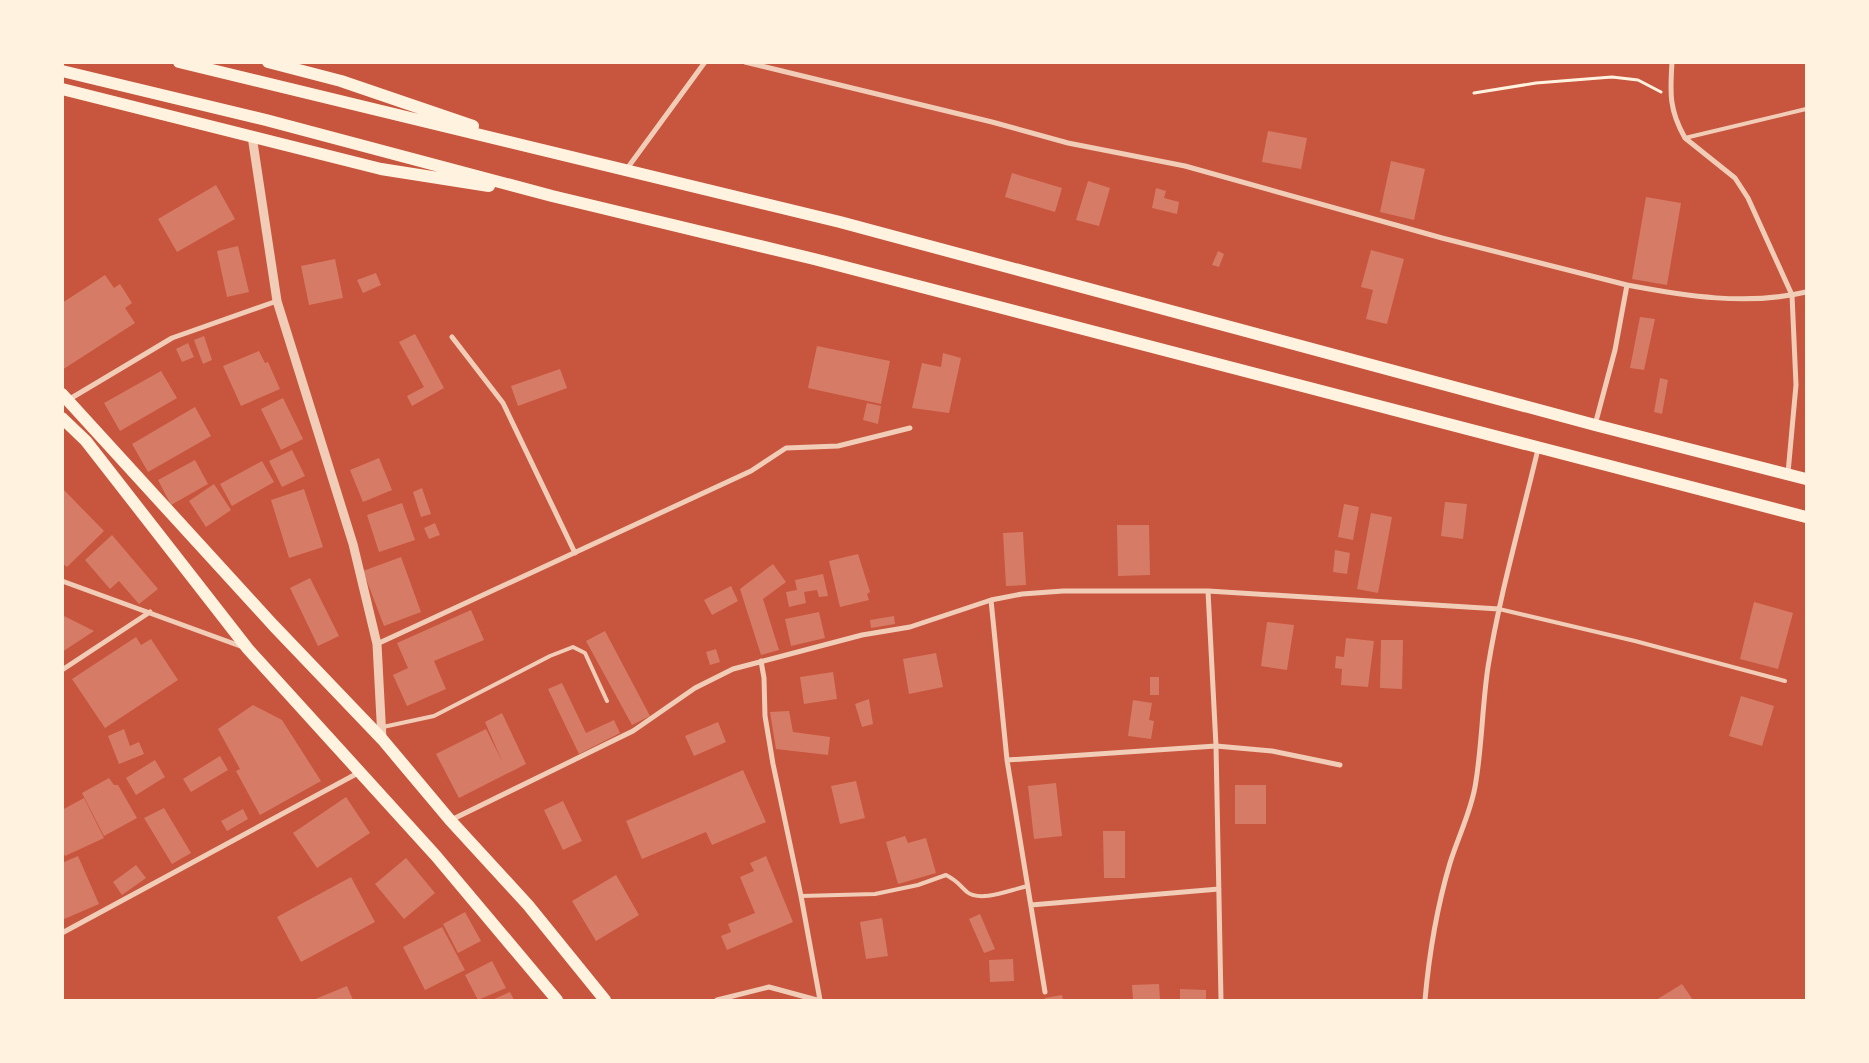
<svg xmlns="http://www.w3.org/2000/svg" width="1869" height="1063" viewBox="0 0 1869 1063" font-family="'DejaVu Sans',sans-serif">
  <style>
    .building { fill: #d67c66 }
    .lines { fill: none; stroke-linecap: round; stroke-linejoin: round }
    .path { stroke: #fff3e0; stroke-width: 3 }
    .service { stroke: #f1ccb7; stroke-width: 4 }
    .minor { stroke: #f1ccb7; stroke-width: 5 }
    .tertiary { stroke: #f1ccb7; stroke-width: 9 }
    .trunk { stroke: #fff3e0; stroke-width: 12 }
  </style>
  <rect width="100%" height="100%" fill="#c8553d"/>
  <!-- building -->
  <path class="building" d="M1268,131L1307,138L1301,169L1262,162Z
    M1391,161L1425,169L1414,220L1380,212Z
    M1012,173L1062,188L1055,212L1005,197Z
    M1088,181L1110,188L1099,226L1076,220Z
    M216,185L235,219L177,252L158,219Z
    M1156,188L1166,191L1164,198L1179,202L1177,214L1152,208Z
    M1646,197L1681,203L1667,285L1632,279Z
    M238,246L249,292L227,297L217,251Z
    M1371,250L1404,259L1387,324L1366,319L1373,290L1361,287Z
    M1218,251L1224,254L1219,267L1212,265Z
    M335,259L343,298L309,305L301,266Z
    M376,273L381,285L363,293L357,280Z
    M105,275L114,288L120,284L132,303L125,308L135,323L62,370V303Z
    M1640,317L1655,319L1644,370L1630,368Z
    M415,334L444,388L412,406L407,396L424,387L399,342Z
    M204,336L212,360L203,364L194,340Z
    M188,343L194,357L182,362L176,349Z
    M817,346L890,361L881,404L808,388Z
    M259,351L265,363L268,362L280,389L241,406L223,366Z
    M943,353L961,358L949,413L912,408L922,363L941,367Z
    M560,369L567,388L518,406L511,386Z
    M161,371L177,398L120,431L104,403Z
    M1660,378L1668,380L1662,414L1654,412Z
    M283,398L303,439L281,450L261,409Z
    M867,403L881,406L878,424L863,420Z
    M195,407L211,436L148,472L132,444Z
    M292,450L305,476L282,487L269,461Z
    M379,458L392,490L363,502L350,470Z
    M195,460L208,484L171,505L158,480Z
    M262,461L274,482L232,506L220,484Z
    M214,484L231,510L206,527L189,501Z
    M62,488L104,531L67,567L62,563Z
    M422,488L431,514L421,517L413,492Z
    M304,489L323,547L289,558L271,500Z
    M1445,502L1467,504L1463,539L1441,536Z
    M402,503L415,540L379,552L367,515Z
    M1344,504L1359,507L1353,540L1338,537Z
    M1371,513L1392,517L1378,593L1357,589Z
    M435,523L440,535L429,539L424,528Z
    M1117,525H1149L1150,575L1118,576Z
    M1023,532L1026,585L1006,586L1003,533Z
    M112,535L158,589L139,604L119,581L110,589L85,560Z
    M1335,550L1350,553L1347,574L1333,572Z
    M858,554L870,592L867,594L869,600L840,607L829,561Z
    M401,557L421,612L384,626L363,571Z
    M773,564L786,582L763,599L779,650L761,655L740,589Z
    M823,574L828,596L819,597L817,590L804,592L806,603L789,607L786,592L797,590L795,580Z
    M310,578L339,636L318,646L290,588Z
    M731,586L738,601L712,615L704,600Z
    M1754,602L1793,613L1778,669L1740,659Z
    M471,610L484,640L434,661L446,689L407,706L393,675L408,668L397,643Z
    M819,612L825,638L791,646L785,619Z
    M62,615L94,631L62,652Z
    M894,616L895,624L871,628L870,620Z
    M1267,622L1294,625L1287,670L1261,666Z
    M605,631L650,716L632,725L586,641Z
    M136,637L141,645L151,639L178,680L105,728L72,679Z
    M1346,638L1374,641L1368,687L1341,685L1342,669L1335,668L1336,656L1344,657Z
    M1381,640H1403L1402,689L1380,688Z
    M716,649L720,662L710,665L706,652Z
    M936,653L943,687L909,694L903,659Z
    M833,672L837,699L804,704L800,677Z
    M1150,677H1159V695H1150Z
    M562,683L586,733L614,720L620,733L579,754L548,689Z
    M1741,696L1774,706L1762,746L1729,736Z
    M869,699L873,724L862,727L855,704Z
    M1133,700L1152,703L1149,720L1154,721L1151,739L1128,736Z
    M253,705L282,720L321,781L260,815L236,771L240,769L218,729Z
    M789,711L793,732L830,737L828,755L776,749L770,712Z
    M502,713L526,764L459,798L436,754L486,729L503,763L485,722Z
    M718,722L726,742L694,756L685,736Z
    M124,729L130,746L139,742L144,754L119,764L108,736Z
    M220,756L228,770L191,792L183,779Z
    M155,760L165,777L136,795L126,778Z
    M743,770L766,822L712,845L706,832L642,859L626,821Z
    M109,778L114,785H118L137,818L104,836L82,793Z
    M856,781L865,818L840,824L831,786Z
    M1056,783L1062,836L1034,839L1028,786Z
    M1235,785H1266V824H1235Z
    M346,797L370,833L317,868L293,833Z
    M84,798L104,838L65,856L62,851V810Z
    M563,801L582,841L563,850L544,810Z
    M164,808L191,853L172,864L144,818Z
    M243,809L248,819L227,831L221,821Z
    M1103,831H1125V878H1104Z
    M905,836L908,843L926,838L936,873L898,884L886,842Z
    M78,856L99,904L62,920V863Z
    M766,856L793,922L727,950L721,936L731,932L728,924L755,913L740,877L754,871L750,863Z
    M406,858L435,893L404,919L375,884Z
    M136,865L146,878L122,895L113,882Z
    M616,875L639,915L596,941L572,901Z
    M351,877L375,922L301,962L277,917Z
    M465,912L481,941L458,953L443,924Z
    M980,914L995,949L984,953L969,919Z
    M882,918L888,956L866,959L860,922Z
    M442,927L465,970L425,990L403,947Z
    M1013,959L1014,981L990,982L989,960Z
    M492,961L506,988L478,1000L465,975Z
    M1159,984L1160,1000H1133L1132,985Z
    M1682,984L1693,1000H1656Z
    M347,986L353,1000H313Z
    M1180,989L1206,990V1000H1180Z
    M510,992L514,1000H492Z
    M1062,995L1063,1000H1045V998Z"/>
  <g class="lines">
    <!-- path -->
    <path class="path" d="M1474,93L1536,83L1612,77L1638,80L1661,92"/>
    <!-- service -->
    <path class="service" d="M1685,138L1806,109
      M1499,609L1635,641L1785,681
      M383,727L434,716L550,656L573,647L585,653L607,701
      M801,896L875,894L918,885L946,875C959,882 957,883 967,892C981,903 1012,889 1028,886"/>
    <!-- minor -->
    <path class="minor" d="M745,62L992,122L1068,143L1185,166L1442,238L1627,285
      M1672,62C1670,93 1669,110 1685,138L1735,178L1748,198L1792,295L1796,385L1788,473
      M626,170L705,62
      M452,337L503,403L575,553
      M68,400L172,338L277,301
      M1595,425L1615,350L1627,285C1685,296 1747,306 1806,292
      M62,581L243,647
      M1208,591L1216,746L1221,1000
      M991,600L1007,760L1045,992
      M377,644L751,471L786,448L838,446L910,428
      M761,661L764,678L765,716L773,764L801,896L820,1000
      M62,670L150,612
      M1007,760L1216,746L1272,751L1340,765
      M451,820L633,731L695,688L733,669L862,635L910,627L991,600L1022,594L1063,591H1208L1499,609
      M1031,905L1219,889
      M62,933L358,773
      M717,1000L769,987L817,1000
      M1425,1000C1429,955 1437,907 1450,863C1458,837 1470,814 1475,787C1482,748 1482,707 1488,667C1500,593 1521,521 1538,449"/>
    <!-- tertiary -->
    <path class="tertiary" d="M252,136L277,301L353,544L377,644L382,739"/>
    <!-- trunk -->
    <path class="trunk" d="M179,62L840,222L1595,425L1806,479
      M268,62L341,81L473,126
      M62,71L266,120L552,196L814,259L1806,517
      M62,89L381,169L489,186
      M62,394L273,625L382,739L450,820L528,905L605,1000
      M62,418L86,441L248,649L436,856L557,1000"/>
  </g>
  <!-- border -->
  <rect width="1869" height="1063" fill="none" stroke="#fff3e0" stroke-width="128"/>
</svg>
